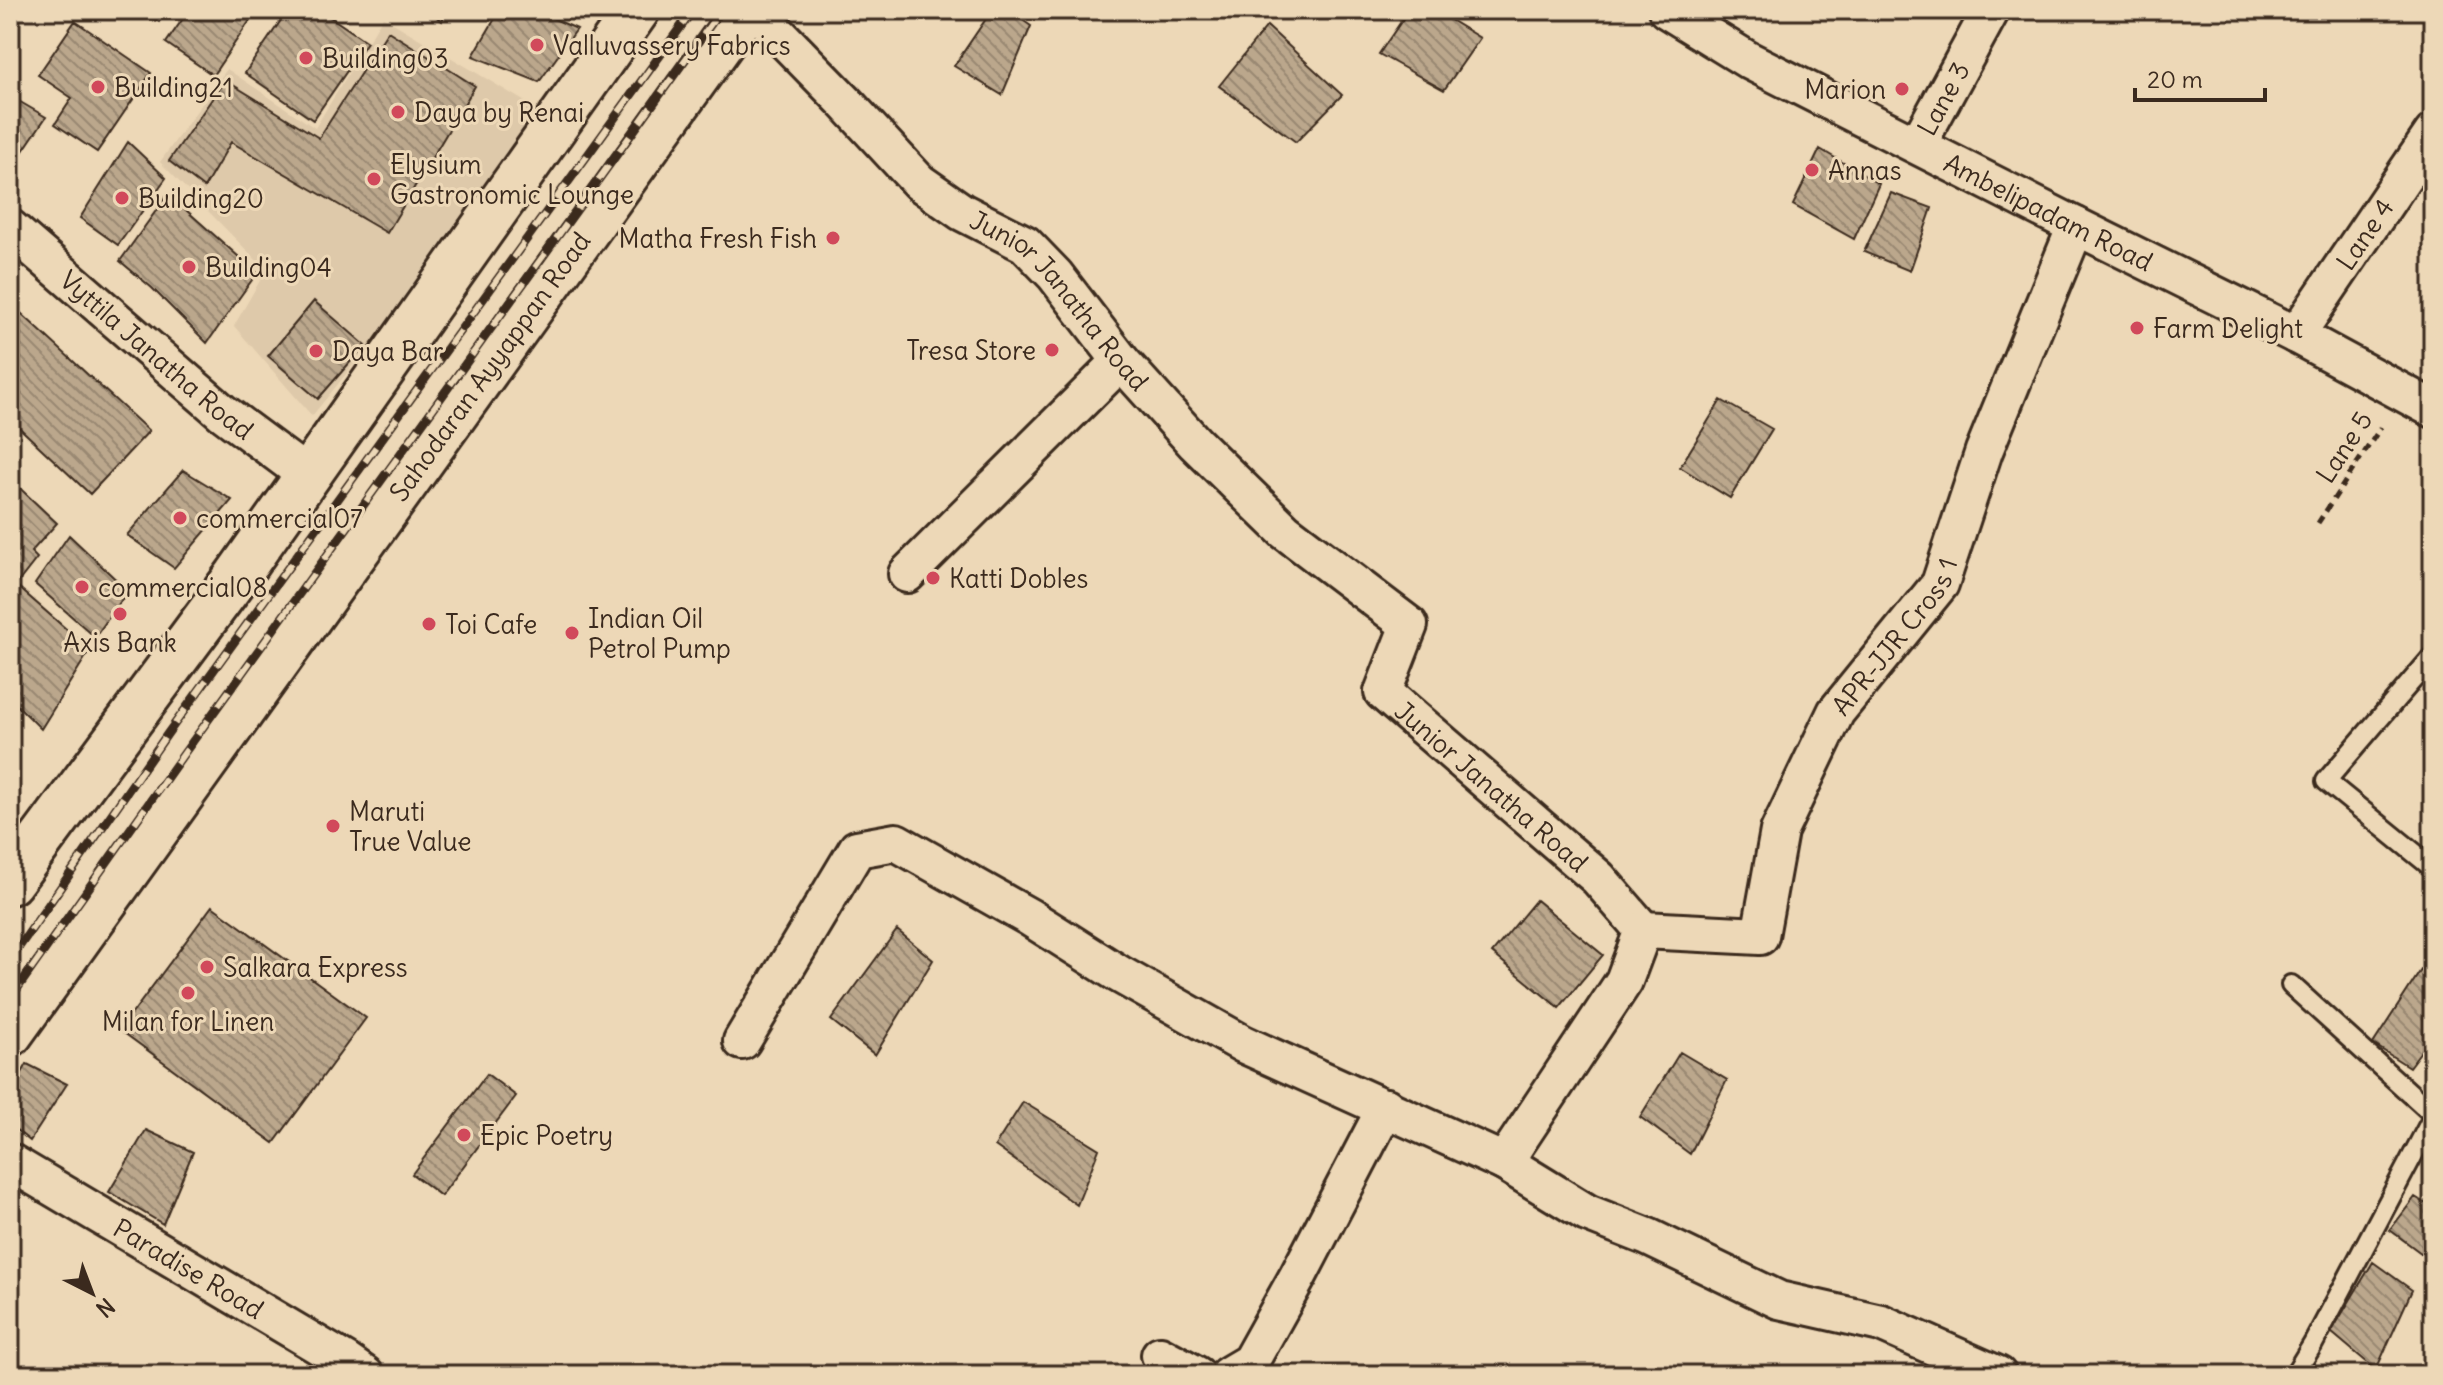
<svg xmlns="http://www.w3.org/2000/svg" width="2443" height="1385" viewBox="0 0 2443 1385" font-family="Delius,sans-serif">
  <style>
    .built { fill: #dec9aa }
    .building { fill: url(#building-back-hatch); stroke: #3b2a1e; stroke-width: 2 }
    .lines { fill: none; stroke-linecap: round; stroke-linejoin: round }
    .service-casing { stroke: #3b2a1e; stroke-width: 24 }
    .minor-casing { stroke: #3b2a1e; stroke-width: 42 }
    .primary-casing { stroke: #3b2a1e; stroke-width: 50 }
    .path { stroke: #3b2a1e; stroke-width: 5; stroke-dasharray: 8 6; stroke-linecap: butt }
    .service { stroke: #edd8b7; stroke-width: 18 }
    .minor { stroke: #edd8b7; stroke-width: 36 }
    .primary { stroke: #edd8b7; stroke-width: 44 }
    .rail-casing { stroke: #3b2a1e; stroke-width: 9 }
    .rail { stroke: #edd8b7; stroke-width: 6; stroke-dasharray: 18; stroke-linecap: butt }
    .poi-dot { fill: #d1495b; stroke: #edd8b7; stroke-width: 3 }
    .labels { text-anchor: middle; dominant-baseline: central; stroke-width: 6; stroke-linejoin: round; paint-order: stroke }
    .poi-label { font-size: 26px; fill: #3b2a1e; stroke: #edd8b7; text-anchor: start }
    .street-label { font-size: 26px; fill: #3b2a1e; stroke: #edd8b7 }
  </style>
  <defs>
    <pattern id="building-back-hatch" width="6" height="6" patternUnits="userSpaceOnUse" patternTransform="scale(2)"><rect width="6" height="6" fill="#bba78c"/><path d="M-1 5l2 2M0 0l6 6M5-1l2 2" fill="none" stroke="#998872"/></pattern>
  </defs>
  <rect width="100%" height="100%" fill="#edd8b7"/>
  <filter id="ink" filterUnits="userSpaceOnUse"><feTurbulence type="fractalNoise" baseFrequency=".0125" numOctaves="2"/><feDisplacementMap in="SourceGraphic" scale="16" xChannelSelector="R" yChannelSelector="G"/><feConvolveMatrix kernelMatrix="1 2 1 2 8 2 1 2 1" color-interpolation-filters="sRGB"/></filter>
  <g filter="url(#ink)">
    <!-- built -->
    <path class="built" d="M383,17L537,109L415,289L312,416L234,326L266,270L160,162L227,69L315,128Z"/>
    <!-- building -->
    <path class="building" d="M138,10H167L159,22Z
      M189,10H257L213,75L166,43Z
      M288,10H320L367,42L313,120L245,73Z
      M427,10H447L442,21Z
      M500,10H534L577,29L539,82L473,56Z
      M992,10H1008L1031,26L1002,95L954,66Z
      M1409,10H1434L1480,38L1444,90L1379,54Z
      M75,21L151,73L97,152L55,124L72,98L38,75Z
      M1267,26L1342,95L1296,142L1219,86Z
      M388,31L475,86L387,233L231,142L204,188L169,161L225,80L319,138Z
      M10,96L46,117L10,170Z
      M128,142L166,178L118,245L80,218Z
      M1820,149L1879,184L1854,239L1793,205Z
      M1891,193L1932,208L1910,271L1864,252Z
      M168,194L257,273L207,343L152,288L120,261Z
      M314,301L365,345L318,399L268,356Z
      M10,303L149,431L90,494L10,419Z
      M1721,400L1772,429L1730,498L1680,467Z
      M183,470L232,500L174,568L127,535Z
      M10,479L57,523L31,552L37,558L16,585L90,650L41,729L10,698Z
      M69,535L128,591L95,637L35,584Z
      M1536,900L1603,955L1559,1008L1492,953Z
      M212,906L366,1018L274,1143L120,1030Z
      M897,930L933,960L875,1055L831,1020Z
      M2421,970L2433,979V1035L2409,1067L2373,1044Z
      M1680,1052L1727,1080L1690,1154L1640,1117Z
      M27,1064L67,1084L30,1141L10,1125V1094Z
      M487,1074L516,1096L441,1196L412,1174Z
      M1023,1102L1099,1149L1077,1205L995,1146Z
      M146,1130L193,1152L163,1224L109,1192Z
      M2415,1197L2433,1208V1262L2390,1230Z
      M2373,1262L2412,1290L2376,1370L2331,1332Z"/>
    <g class="lines">
      <!-- service casing -->
      <g class="service-casing">
        <path id="service" d="M2433,656L2326,781L2433,868
          M2291,985L2433,1114
          M2294,1375L2313,1344L2433,1117"/>
      </g>
      <!-- minor casing -->
      <g class="minor-casing">
        <g id="minor">
          <path id="s1" d="M755,10L845,102L919,182L962,212L1025,244L1055,275L1121,361L1195,443L1285,531L1409,625L1383,692L1598,878L1643,930L1624,981L1504,1162L1587,1213L1648,1237L1779,1300L1881,1323L1998,1375"/>
          <path id="s2" d="M1667,10L1748,60L2076,226L2296,335L2433,409"/>
          <path id="s3" d="M1918,144L1991,10"/>
          <path id="s4" d="M10,228L222,412L308,476"/>
          <path id="s5" d="M2296,335L2433,133"/>
          <path d="M907,574L1121,361"/>
          <path id="s6" d="M1643,930L1760,936L1779,831L1836,712L1940,584L1984,451L2076,226"/>
          <path d="M742,1041L857,849L896,842L1029,917L1119,974L1243,1044L1504,1162"/>
          <path id="s7" d="M10,1162L345,1361L365,1375"/>
          <path d="M1160,1355L1197,1375"/>
          <path d="M1228,1375L1250,1362L1298,1276L1386,1107"/>
        </g>
      </g>
      <!-- primary casing -->
      <g class="primary-casing">
        <g id="primary">
          <path d="M10,882L237,576L637,10"/>
          <path id="s8" d="M10,1034L745,10"/>
        </g>
      </g>
      <!-- path -->
      <path class="path" d="M2318,523L2381,427"/>
      <!-- service -->
      <use href="#service" class="service"/>
      <!-- minor -->
      <use href="#minor" class="minor"/>
      <!-- primary -->
      <use href="#primary" class="primary"/>
      <!-- rail casing -->
      <g class="rail-casing">
        <path id="rail" d="M10,960L168,733L693,10
          M10,999L185,752L721,10"/>
      </g>
      <!-- rail -->
      <use href="#rail" class="rail"/>
    </g>
  </g>
  <!-- markers -->
  <g class="poi-dot">
    <circle cx="537" cy="45" r="8"/>
    <circle cx="306" cy="58" r="8"/>
    <circle cx="98" cy="87" r="8"/>
    <circle cx="1902" cy="89" r="8"/>
    <circle cx="398" cy="112" r="8"/>
    <circle cx="1812" cy="170" r="8"/>
    <circle cx="374" cy="179" r="8"/>
    <circle cx="122" cy="198" r="8"/>
    <circle cx="833" cy="238" r="8"/>
    <circle cx="189" cy="267" r="8"/>
    <circle cx="2137" cy="328" r="8"/>
    <circle cx="1052" cy="350" r="8"/>
    <circle cx="316" cy="351" r="8"/>
    <circle cx="180" cy="518" r="8"/>
    <circle cx="933" cy="578" r="8"/>
    <circle cx="82" cy="587" r="8"/>
    <circle cx="120" cy="614" r="8"/>
    <circle cx="429" cy="624" r="8"/>
    <circle cx="572" cy="633" r="8"/>
    <circle cx="333" cy="826" r="8"/>
    <circle cx="207" cy="967" r="8"/>
    <circle cx="188" cy="993" r="8"/>
    <circle cx="464" cy="1135" r="8"/>
  </g>
  <g class="labels">
    <!-- poi labels -->
    <g class="poi-label">
      <text x="553" y="45">Valluvassery Fabrics</text>
      <text x="322" y="58">Building03</text>
      <text x="114" y="87">Building21</text>
      <text x="1886" y="89" text-anchor="end">Marion</text>
      <text x="414" y="112">Daya by Renai</text>
      <text x="390" y="164">Elysium<tspan x="390" dy="30">Gastronomic Lounge</tspan></text>
      <text x="1828" y="170">Annas</text>
      <text x="138" y="198">Building20</text>
      <text x="817" y="238" text-anchor="end">Matha Fresh Fish</text>
      <text x="205" y="267">Building04</text>
      <text x="2153" y="328">Farm Delight</text>
      <text x="1036" y="350" text-anchor="end">Tresa Store</text>
      <text x="332" y="351">Daya Bar</text>
      <text x="196" y="518">commercial07</text>
      <text x="949" y="578">Katti Dobles</text>
      <text x="98" y="587">commercial08</text>
      <text x="588" y="618">Indian Oil<tspan x="588" dy="30">Petrol Pump</tspan></text>
      <text x="445" y="624">Toi Cafe</text>
      <text x="120" y="642" text-anchor="middle">Axis Bank</text>
      <text x="349" y="811">Maruti<tspan x="349" dy="30">True Value</tspan></text>
      <text x="223" y="967">Salkara Express</text>
      <text x="188" y="1021" text-anchor="middle">Milan for Linen</text>
      <text x="480" y="1135">Epic Poetry</text>
    </g>
    <!-- street labels -->
    <g class="street-label">
      <text stroke="none"><textPath href="#s3" startOffset="52">Lane 3</textPath></text>
      <text stroke="none"><textPath href="#s2" startOffset="432">Ambelipadam Road</textPath></text>
      <text stroke="none"><textPath href="#s5" startOffset="122">Lane 4</textPath></text>
      <text stroke="none"><textPath href="#s1" startOffset="424">Junior Janatha Road</textPath></text>
      <text stroke="none"><textPath href="#s4" startOffset="194">Vyttila Janatha Road</textPath></text>
      <text stroke="none"><textPath href="#s8" startOffset="822">Sahodaran Ayyappan Road</textPath></text>
      <text transform="translate(2344 447) rotate(-57)">Lane 5</text>
      <text stroke="none"><textPath href="#s6" startOffset="452">APR-JJR Cross 1</textPath></text>
      <text stroke="none"><textPath href="#s1" startOffset="1120">Junior Janatha Road</textPath></text>
      <text stroke="none"><textPath href="#s7" startOffset="208">Paradise Road</textPath></text>
    </g>
  </g>
  <!-- margin -->
  <rect width="2443" height="1385" fill="none" stroke="#edd8b7" stroke-width="40"/>
  <rect x="20" y="20" width="2403" height="1345" fill="none" stroke="#3b2a1e" stroke-width="3" filter="url(#ink)"/>
  <!-- north arrow -->
  <g transform="translate(92 1293) rotate(138)" stroke="#edd8b7" stroke-width="6" paint-order="stroke">
  <path d="M0-6L14 30L0 20L-14 30Z" fill="#3b2a1e"/>
  <text y="-12" font-size="22" font-weight="bold" text-anchor="middle" fill="#3b2a1e">N</text>
  </g>
  <!-- scale -->
  <path d="M2135 88v12h130v-12" fill="none" stroke="#3b2a1e" stroke-width="4"/>
  <text x="2147" y="88" font-size="24" fill="#3b2a1e" stroke="#edd8b7" stroke-width="6" paint-order="stroke">20 m</text>
</svg>
